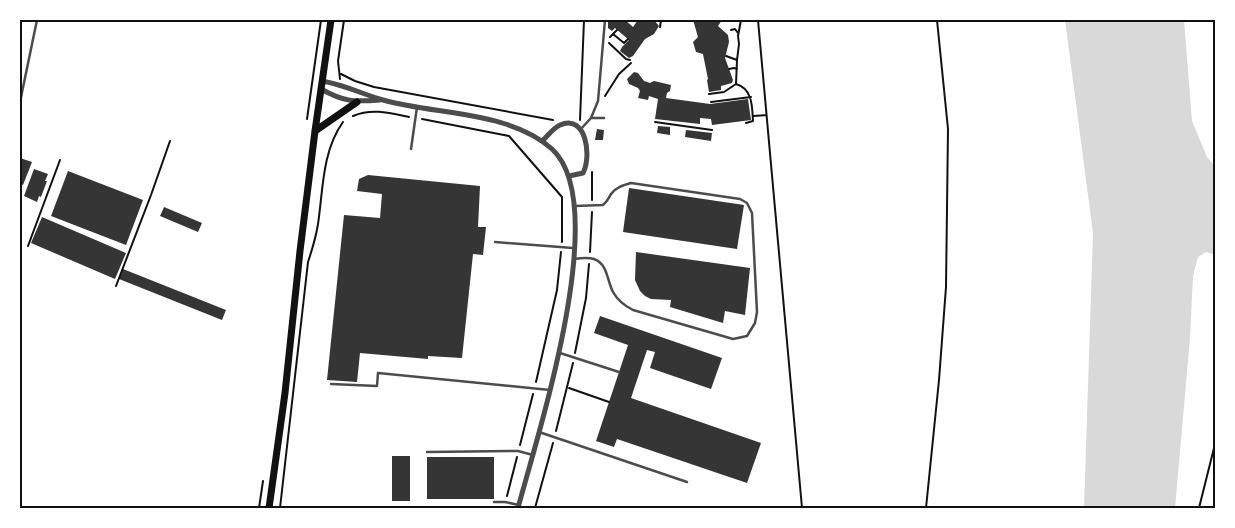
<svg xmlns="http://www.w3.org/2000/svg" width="1235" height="528" viewBox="0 0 1235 528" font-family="'Libre Baskerville',serif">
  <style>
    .water { fill: #d9d9d9 }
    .building { fill: #353535 }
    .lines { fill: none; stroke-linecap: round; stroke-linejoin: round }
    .path { stroke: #111; stroke-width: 2 }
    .service { stroke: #4c4c4c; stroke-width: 2.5 }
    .minor { stroke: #4c4c4c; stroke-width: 5 }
    .secondary { stroke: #111; stroke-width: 7 }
    .rail { stroke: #707070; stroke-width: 3 }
    .neatline { fill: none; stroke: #111; stroke-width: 2 }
  </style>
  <rect width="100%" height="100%" fill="#fff"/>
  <!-- water -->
  <path class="water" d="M1065,20H1184L1192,121L1207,157L1215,166V255L1206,252L1198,257L1193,276L1190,338L1175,508H1084L1093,233Z"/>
  <!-- building -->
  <path class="building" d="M608,20H625L633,27L638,20H654L659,26L654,34L645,39L633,56L629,58L620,51L622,47L629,40L615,28L612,31L608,28Z
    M693,20H722L718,26L728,35L729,42L725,58L733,80L732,83L721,86V90L709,92L707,80L708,79L703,54L696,52L693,42L698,37Z
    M634,72L638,73L644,81L650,83L654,81L671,85L670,91L667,93L666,98L710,104L748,99L751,120L712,125L711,119L700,118V124L655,119L658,99L649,96L648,100L638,98L640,91L638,88L629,84L627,79Z
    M658,126L670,127V135L657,133Z
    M597,129L604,130L603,140H595Z
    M686,130L712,133L711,141L685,137Z
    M20,158L32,162L23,185L20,184Z
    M34,169L48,174L45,181H47L41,197L39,196L37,202L24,196Z
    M68,171L143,200L126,245L51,216Z
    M368,175L480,186L478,227H486L483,255L473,254L462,358L428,356V359L360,353L357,382L327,380L344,215L380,218L382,194L357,191L359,179Z
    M629,188L744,205L737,249L623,232Z
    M164,207L202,223L198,232L160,216Z
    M42,217L126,253L115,279L31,243Z
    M636,252L750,268L745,315L725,311L723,323L670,307L671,300L651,299L645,296L640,291L635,280Z
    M123,269L226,310L222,320L119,279Z
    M600,316L722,358L711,389L650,368L655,352L647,350L631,398L761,443L747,483L617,439L614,447L596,441L628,345L594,333Z
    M392,456H410V501H392Z
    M427,457H494V499H427Z"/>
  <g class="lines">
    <!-- path -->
    <path class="path" d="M758,20L802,508
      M660,27L661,20
      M731,30L735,29L738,33
      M613,34L624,43L628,39
      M610,37L617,30
      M609,43L626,59L630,60
      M726,56L737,60
      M729,69L734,68L737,69
      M341,74L355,81L374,87L553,120
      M340,79L338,61L344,20
      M736,84C753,89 752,107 753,121L746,123
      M709,94L724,92L736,84L737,60L739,44L738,36L741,20
      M605,96L619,74L631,63
      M711,102L751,97
      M353,116C372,108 390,113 409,117
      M753,116L766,115
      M307,119L321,20
      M422,119L509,136L562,197V242
      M580,120L584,20
      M655,122L712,130
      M592,172V200
      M28,246L60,160
      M590,252L592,212
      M116,286L151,195L170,141
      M575,353L586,298L589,264
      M536,382L557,290L561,252
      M569,388L609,402
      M556,431L573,363
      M520,445L533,394
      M507,496L517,457
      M259,508L263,481
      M280,508L308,262C312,250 316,237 318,224C323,191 322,151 343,122
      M535,508L553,443
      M926,508L939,380L946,287L948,129L937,20
      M1199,508L1215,444"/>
    <!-- service -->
    <path class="service" d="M20,102L37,20
      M591,118H604
      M580,130L591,118L598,101L605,20
      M411,149L417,107
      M495,242L573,248
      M574,259C580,258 588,257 594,259C608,264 607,281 613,292C618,301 625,306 633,310L733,339L747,336L755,323L757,312L752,213L747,203L740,199L631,183C624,185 616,187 611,194C608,199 608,201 603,205L575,206
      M560,353L619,372
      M331,384L377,386L378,373L550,390
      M539,432L687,482
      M427,452L518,451L533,455
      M494,502H505L519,505"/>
    <!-- minor -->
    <path class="minor" d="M322,81C345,85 362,94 383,100C436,115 510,111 552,149C613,205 537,436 518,508
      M321,89C344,102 354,102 380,100
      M542,141C548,136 553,128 560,125C586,113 592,156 583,173L569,176"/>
    <!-- secondary -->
    <path class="secondary" d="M315,131L357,102
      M269,508L285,393L300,251L315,131L331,20"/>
    <!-- rail -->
    <path class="rail" d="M20,25L21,20"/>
  </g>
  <!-- border -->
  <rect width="1235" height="528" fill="none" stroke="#ffffff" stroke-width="42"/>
  <rect x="21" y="21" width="1193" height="486" class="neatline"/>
</svg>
